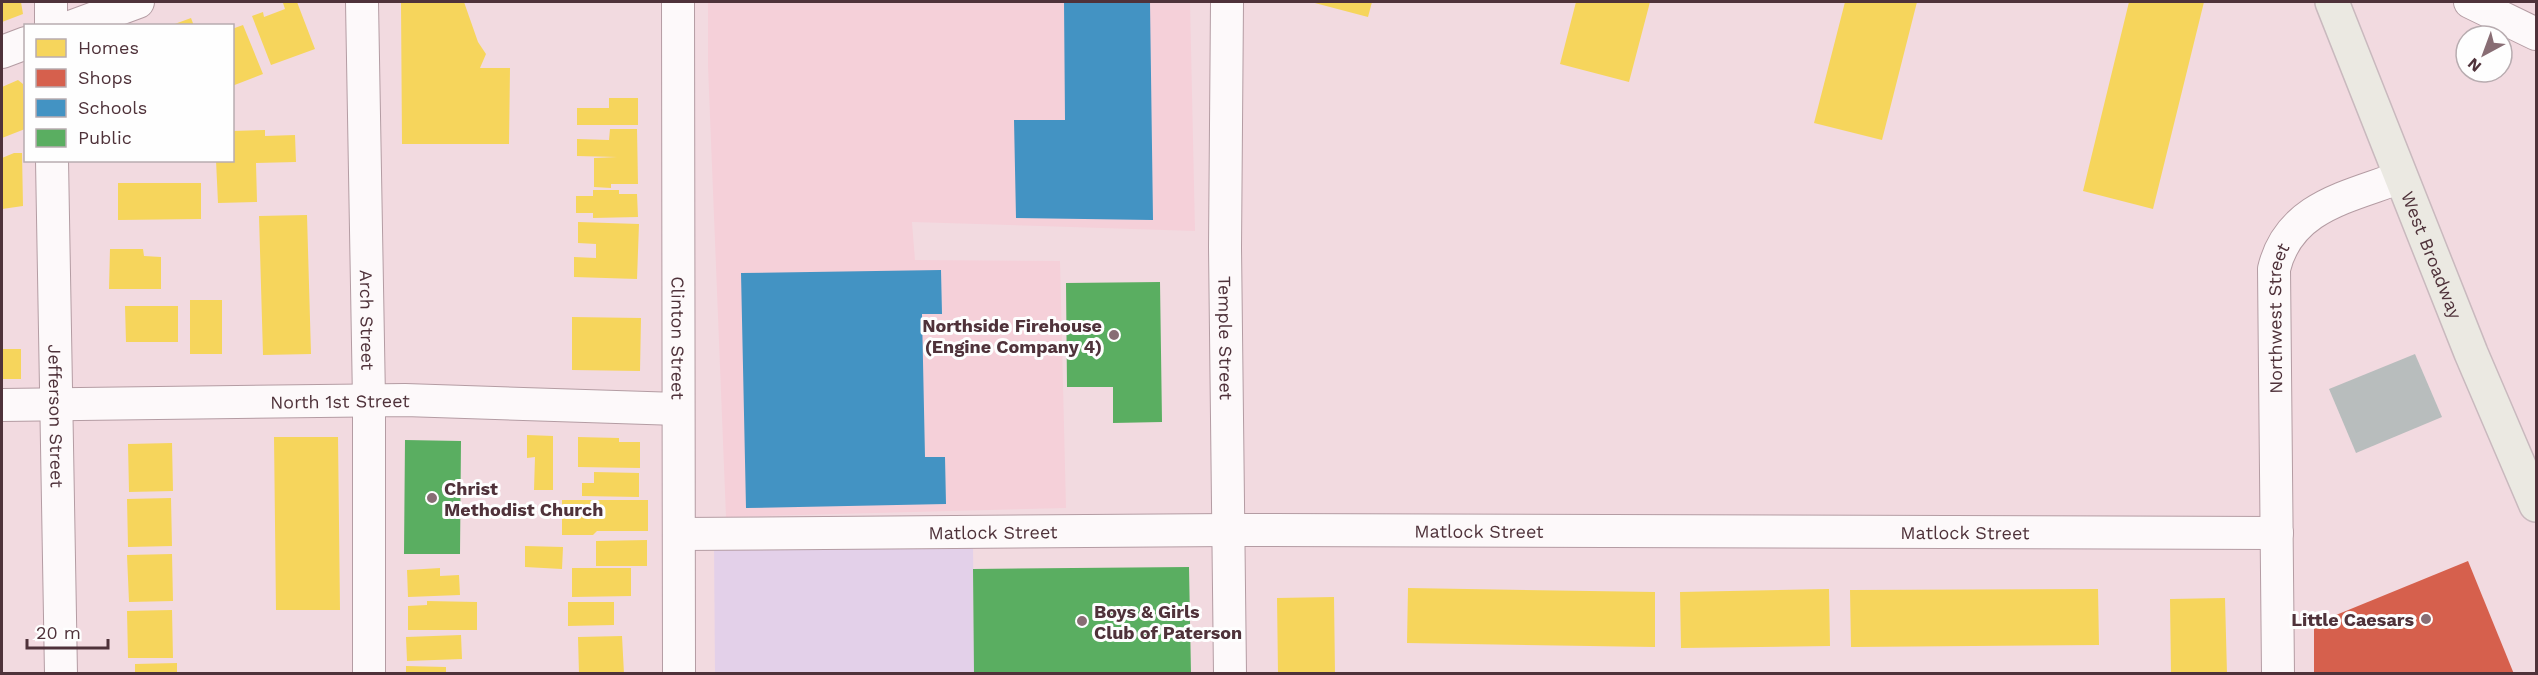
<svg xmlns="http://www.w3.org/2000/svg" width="2538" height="675" viewBox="0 0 2538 675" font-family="'Work Sans',sans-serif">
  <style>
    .built { fill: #f5d0d9 }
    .green { fill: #e3d0e9 }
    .homes { fill: #f6d55c }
    .shops { fill: #d6604d }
    .schools { fill: #4393c3 }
    .public { fill: #5aae61 }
    .building { fill: #b8bdbd }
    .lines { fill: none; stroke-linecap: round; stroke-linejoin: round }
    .minor-casing { stroke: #b49ca3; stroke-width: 34 }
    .major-casing { stroke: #c9b9be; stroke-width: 36 }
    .minor { stroke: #fdf9fa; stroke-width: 32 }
    .major { stroke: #ebe9e2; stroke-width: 33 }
    .poi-dot { fill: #886d74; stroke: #fefefe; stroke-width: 2 }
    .labels { text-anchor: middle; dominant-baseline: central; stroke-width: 6; stroke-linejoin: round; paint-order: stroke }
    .street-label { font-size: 18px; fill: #4f323a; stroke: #fefefe }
    .poi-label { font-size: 18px; font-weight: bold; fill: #4f323a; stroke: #fefefe; text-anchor: end }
  </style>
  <rect width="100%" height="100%" fill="#f2dae0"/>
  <!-- built -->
  <path class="built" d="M708,2H1190L1195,231L912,222L915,260L1060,261L1066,508L726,517L708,66Z"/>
  <!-- green -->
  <path class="green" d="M714,541L973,544L974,673H715Z"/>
  <!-- homes -->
  <path class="homes" d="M2,2H21L23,14L2,22Z
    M287,2H297L315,49L271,65L252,16L263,12L264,17L285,9L283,3Z
    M401,2H464L478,42L486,54L480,68H510L509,144H402Z
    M1311,2H1372L1368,17Z
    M1576,2H1650L1629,82L1560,64Z
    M1845,2H1917L1882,140L1814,123Z
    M2129,2H2204L2153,209L2083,191Z
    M191,18L194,26H172V25Z
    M243,25L263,74L232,86V29Z
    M18,80L23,84L25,129L2,138V87Z
    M609,98H638V125H577V108H609Z
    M610,129H637L638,184H611V188L594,187V158L617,157L577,156V139L609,140Z
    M265,130V136L295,135L296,162L256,163L257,202L218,203L216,160H232V131Z
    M14,153H22L23,206L2,209V158Z
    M118,183H201V219L118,220Z
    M593,190H619V194H637L638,217L593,218V213H576V196H593Z
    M307,215L311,354L263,355L259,216Z
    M578,222L639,224L637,279L574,277V257L596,258V244L578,243Z
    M110,249H143L144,256L161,257V289H109Z
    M190,300H222V354H190Z
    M125,306H178V342H126Z
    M572,317L641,318L640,371L572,370Z
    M2,349H21V379H2Z
    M527,435L553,436V490H534L535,457L527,458Z
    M274,437H338L340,610H276Z
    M578,437L619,438V442H640V468L578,467Z
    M172,443L173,491L129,492L128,444Z
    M594,472L639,473V497L582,496V483H594Z
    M171,498L172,546L128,547L127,499Z
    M562,500H648V531H597L593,535H562Z
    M647,540V566H596V541Z
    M525,546L563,547L562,569L525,567Z
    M172,554L173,601L129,602L127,555Z
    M440,568V576L459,575L460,595L408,597L407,570Z
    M572,568H631V596L572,597Z
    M1408,588L1655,592V647L1407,643Z
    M1829,589L1830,646L1681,648L1680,592Z
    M2098,589L2099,645L1851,647L1850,590Z
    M1334,597L1335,674H1278L1277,598Z
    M2225,598L2227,674H2171L2170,599Z
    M427,601L477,602V630H408V606L427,605Z
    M568,602H614V625L568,626Z
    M172,610L173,658H128L127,611Z
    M461,635L462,659L407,661L406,637Z
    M622,636L624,674H579L578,637Z
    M177,663V674H135V664Z
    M406,666L446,667V674H406Z"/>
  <!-- shops -->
  <path class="shops" d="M2468,561L2514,674H2314V624Z"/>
  <!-- schools -->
  <path class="schools" d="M1064,2H1150L1153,220L1016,218L1014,120H1065Z
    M941,270L942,314H922L925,457H945L946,504L746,508L741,273Z"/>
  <!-- public -->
  <path class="public" d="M1160,282L1162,422L1113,423V387H1067L1066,283Z
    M405,440L461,441L460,554H404Z
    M1189,567L1191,674H974L973,569Z"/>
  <!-- building -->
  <path class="building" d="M2415,354L2442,417L2356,453L2329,389Z"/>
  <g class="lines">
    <!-- minor casing -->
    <g class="minor-casing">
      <g id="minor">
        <path d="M51,2V26"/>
        <path id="s1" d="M362,2L369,400V674"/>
        <path id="s2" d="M678,2L679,674"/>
        <path id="s3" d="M1227,2L1225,247L1230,674"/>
        <path d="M2470,2L2536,34"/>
        <path d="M73,26L138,2"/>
        <path d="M2,52L26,43"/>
        <path id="s4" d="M52,160L61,674"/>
        <path id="s5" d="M2,405L405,400L678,409"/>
        <path id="s6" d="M679,534L1230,530L2277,533"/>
        <path id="s7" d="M2278,674L2274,269C2289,206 2349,197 2401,177"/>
      </g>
    </g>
    <!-- major casing -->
    <g class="major-casing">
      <g id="major">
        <path id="s8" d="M2332,2L2471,353L2536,505"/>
      </g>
    </g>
    <!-- minor -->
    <use href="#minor" class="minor"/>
    <!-- major -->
    <use href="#major" class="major"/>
  </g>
  <!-- markers -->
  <g class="poi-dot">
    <circle cx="1114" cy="335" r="6"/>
    <circle cx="432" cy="498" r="6"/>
    <circle cx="2426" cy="619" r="6"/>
    <circle cx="1082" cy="621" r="6"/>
  </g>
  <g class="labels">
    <!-- street labels -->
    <g class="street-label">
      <text stroke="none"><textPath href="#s8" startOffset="272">West Broadway</textPath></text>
      <text stroke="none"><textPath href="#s1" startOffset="318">Arch Street</textPath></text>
      <text stroke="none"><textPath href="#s7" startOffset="356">Northwest Street</textPath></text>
      <text stroke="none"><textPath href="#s2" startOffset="336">Clinton Street</textPath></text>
      <text stroke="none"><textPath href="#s3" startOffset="336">Temple Street</textPath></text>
      <text stroke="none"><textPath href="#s5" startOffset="338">North 1st Street</textPath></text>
      <text stroke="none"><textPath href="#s4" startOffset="256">Jefferson Street</textPath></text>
      <text stroke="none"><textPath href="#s6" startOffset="800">Matlock Street</textPath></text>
      <text stroke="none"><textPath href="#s6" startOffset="314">Matlock Street</textPath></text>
      <text stroke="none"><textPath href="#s6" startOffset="1286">Matlock Street</textPath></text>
    </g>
    <!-- poi labels -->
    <g class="poi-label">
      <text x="1102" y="325">Northside Firehouse<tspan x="1102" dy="21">(Engine Company 4)</tspan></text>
      <text x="444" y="488" text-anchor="start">Christ<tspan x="444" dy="21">Methodist Church</tspan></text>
      <text x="1094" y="611" text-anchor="start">Boys &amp; Girls<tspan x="1094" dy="21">Club of Paterson</tspan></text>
      <text x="2414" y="619">Little Caesars</text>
    </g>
  </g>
  <!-- border -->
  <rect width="2538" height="675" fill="none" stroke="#4f323a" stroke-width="6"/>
  <!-- legend -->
  <rect x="24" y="24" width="210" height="138" fill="#fefefe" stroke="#b8acb0" stroke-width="1.5"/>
  <rect x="36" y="39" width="30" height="18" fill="#f6d55c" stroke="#b8acb0" stroke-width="1.5"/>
  <text x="78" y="54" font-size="18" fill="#4f323a">Homes</text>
  <rect x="36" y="69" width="30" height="18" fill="#d6604d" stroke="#b8acb0" stroke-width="1.5"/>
  <text x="78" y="84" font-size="18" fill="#4f323a">Shops</text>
  <rect x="36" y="99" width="30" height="18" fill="#4393c3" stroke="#b8acb0" stroke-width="1.5"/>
  <text x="78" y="114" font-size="18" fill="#4f323a">Schools</text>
  <rect x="36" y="129" width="30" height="18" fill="#5aae61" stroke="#b8acb0" stroke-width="1.5"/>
  <text x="78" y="144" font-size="18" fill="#4f323a">Public</text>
  <!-- north arrow -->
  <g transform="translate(2484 54) rotate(221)"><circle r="28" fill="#fefefe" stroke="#b8acb0" stroke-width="1.5"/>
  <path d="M0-4.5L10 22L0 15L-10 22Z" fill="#886d74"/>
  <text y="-9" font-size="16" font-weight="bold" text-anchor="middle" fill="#4f323a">N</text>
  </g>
  <!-- scale -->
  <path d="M27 639v9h81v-9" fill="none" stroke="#4f323a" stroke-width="3"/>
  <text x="36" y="639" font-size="18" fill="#4f323a" stroke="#fefefe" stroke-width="4.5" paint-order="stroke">20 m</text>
</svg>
